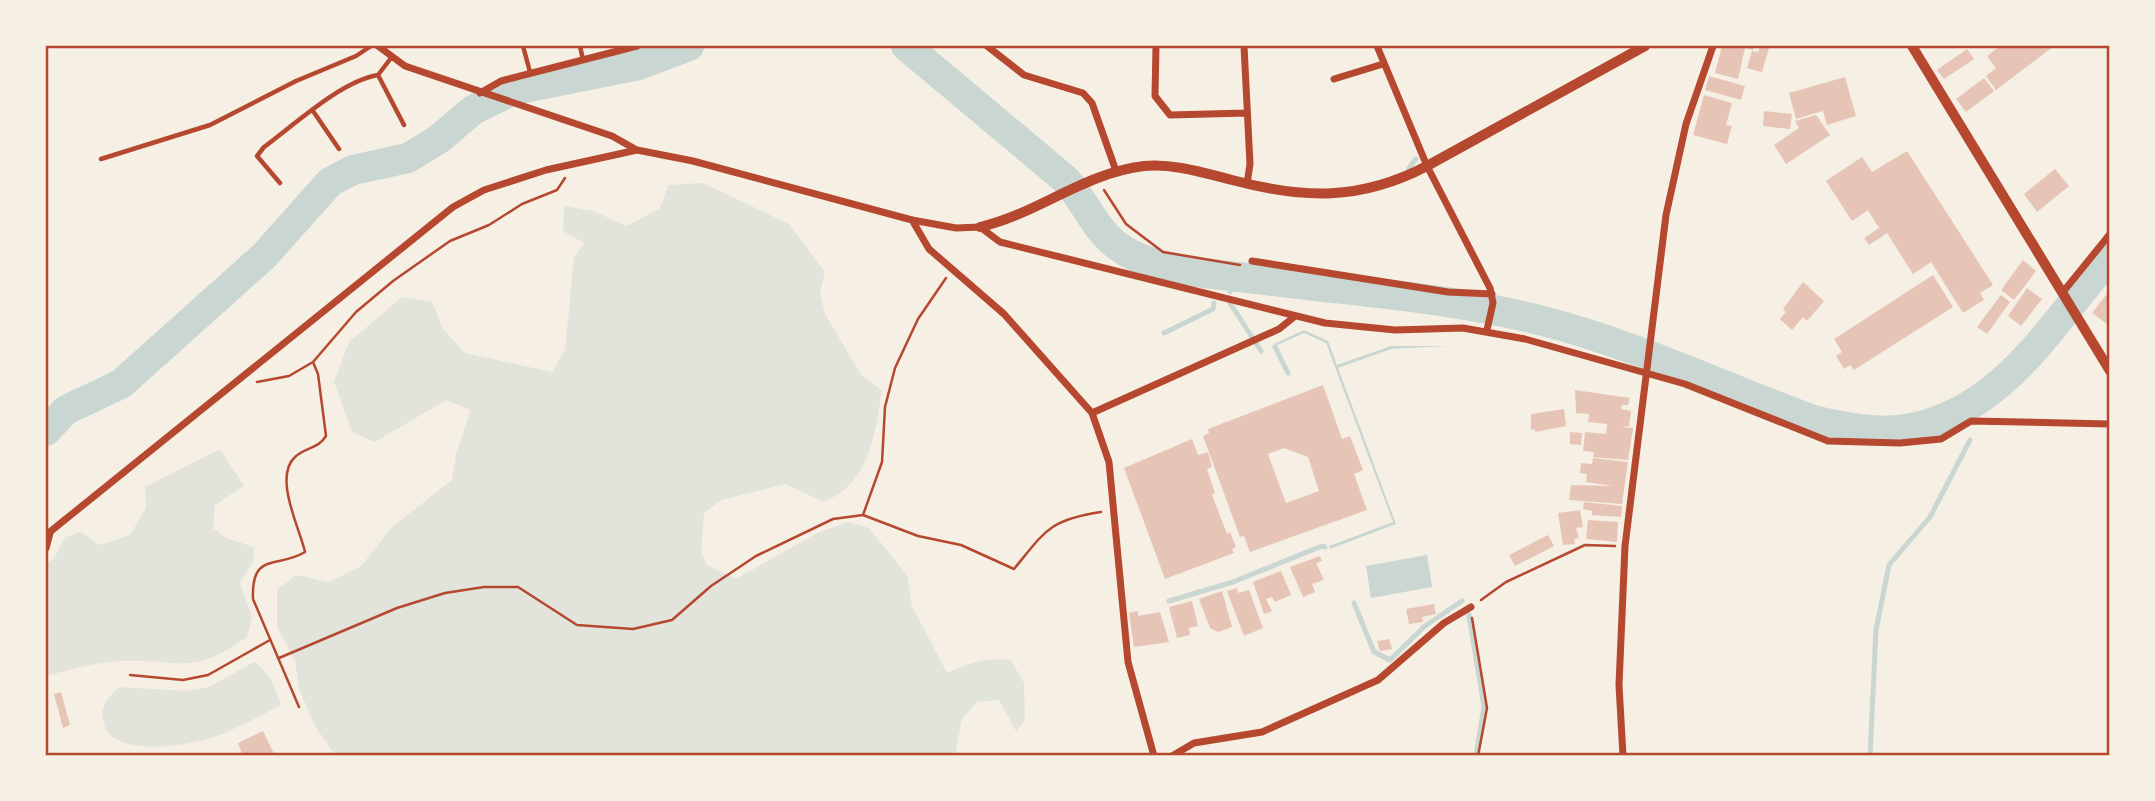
<svg xmlns="http://www.w3.org/2000/svg" width="2155" height="801" viewBox="0 0 2155 801" font-family="'Libre Baskerville',serif">
  <style>
    .green { fill: #e2e4dc }
    .water { fill: #c9d6d2 }
    .lines { fill: none; stroke-linecap: round; stroke-linejoin: round }
    .stream { stroke: #c9d6d2; stroke-width: 5 }
    .river { stroke: #c9d6d2; stroke-width: 30 }
    .building { fill: #e6c5b7; fill-rule: evenodd }
    .path { stroke: #b5482f; stroke-width: 2.5 }
    .service { stroke: #b5482f; stroke-width: 4.5 }
    .minor { stroke: #b5482f; stroke-width: 7 }
    .tertiary { stroke: #b5482f; stroke-width: 10 }
    .neatline { fill: none; stroke: #b5482f; stroke-width: 2.5 }
  </style>
  <rect width="100%" height="100%" fill="#f6efe4"/>
  <!-- green -->
  <path class="green" d="M703,183L789,224L825,272L820,293L825,314L862,376L882,390C875,435 870,484 823,502L786,484L721,500L704,513L701,552L707,565L736,579L817,533L848,522L869,528L907,575L912,606L947,673C965,664 990,657 1011,660L1024,683L1025,720L1016,731L999,700L977,702L962,719L955,755H335L315,726L299,689L295,661L277,627V590L296,575L329,582L361,566L392,527L452,480L456,454L471,410L446,400L375,442L352,432L334,382L349,342L402,297L432,302L443,329L465,353L552,372L565,350L574,258L584,243L563,231L564,206L593,211L627,226L660,208L668,185Z
    M220,449L244,486L215,505L213,528L226,538L254,547L253,562L240,583L252,617L247,637C188,678 182,658 119,661C96,662 68,670 46,676V565L55,557L65,537L81,532L99,545L130,535L146,508L145,487Z
    M254,662C271,673 275,688 281,705C257,717 233,732 207,739C182,747 112,756 104,724C99,707 107,698 119,687L187,691L209,687Z"/>
  <!-- water -->
  <path class="water" d="M1304,330L1328,341L1337,365L1391,346H1449L1391,349L1338,368L1396,524L1330,549L1329,546L1393,522L1326,343L1304,333L1275,346L1274,344Z
    M1427,555L1432,587L1371,598L1366,566Z"/>
  <g class="lines">
    <!-- stream -->
    <path class="stream" d="M1409,168L1416,159
      M1230,292L1234,270
      M1230,303L1261,351
      M1450,306V304
      M1164,333L1213,309L1214,303
      M1275,347L1288,373
      M1981,411L1994,388
      M1169,601L1233,582L1322,546L1325,547
      M1354,603L1374,652L1390,660L1425,626L1462,601
      M1469,615L1484,707L1476,756
      M1870,756L1876,630L1889,565L1930,517L1970,440"/>
    <!-- river -->
    <path class="river" d="M906,46L1066,180C1085,201 1097,234 1122,249C1156,272 1225,275 1266,280C1358,292 1453,298 1543,321C1637,345 1725,388 1816,421C1844,427 1877,434 1906,429C2003,413 2051,324 2110,257
      M46,431L66,410L121,384L264,256L330,182L353,170L408,158L439,139L473,110L514,90L639,65L689,46"/>
  </g>
  <!-- building -->
  <path class="building" d="M1722,46H1754L1753,50L1745,48L1738,79L1715,73Z
    M1760,46L1769,48L1762,72L1747,68L1752,51L1758,52Z
    M2000,46H2054L1996,90L1986,76L1996,68L1987,56Z
    M1967,49L1974,59L1944,79L1937,70Z
    M1709,76L1745,86L1741,100L1705,90Z
    M1845,77L1856,116L1827,125L1823,111L1796,119L1789,93Z
    M1984,78L1994,91L1966,112L1956,99Z
    M1704,95L1732,103L1726,125L1732,126L1727,144L1693,135Z
    M1764,111L1792,114L1790,129L1763,126Z
    M1816,115L1830,135L1786,164L1774,145L1799,128L1795,121Z
    M1907,151L1993,285L1980,293L1984,300L1963,313L1931,262L1913,274L1887,233L1869,245L1864,238L1879,228L1868,210L1852,221L1826,181L1862,157L1872,172Z
    M2055,169L2069,186L2037,212L2024,194Z
    M2023,260L2036,271L2014,300L2001,290Z
    M1933,275L1953,307L1854,370L1850,365L1844,369L1836,356L1842,352L1834,339Z
    M1803,282L1824,301L1807,321L1803,317L1792,330L1780,319L1786,312L1783,309Z
    M2027,288L2042,299L2021,326L2008,316Z
    M2110,290V326L2092,313Z
    M2001,295L2010,302L1987,334L1977,327Z
    M1323,385L1342,439L1350,436L1363,470L1354,474L1367,510L1250,552L1244,536L1240,537L1203,436L1209,433L1208,429ZM1284,448L1308,457L1319,491L1286,503L1268,454Z
    M1575,390L1630,398L1628,405H1622L1621,409L1631,411L1629,426L1622,427L1633,428L1628,460L1593,457L1594,452L1583,451L1585,432L1606,434L1607,424L1588,422L1589,414L1576,413Z
    M1564,409L1566,426L1535,432V429L1531,430V414Z
    M1570,432L1582,433L1581,445L1570,444Z
    M1192,439L1198,455L1208,452L1212,467L1207,469L1215,493L1212,495L1227,534L1230,532L1236,547L1232,549L1234,553L1165,579L1124,468Z
    M1593,458L1628,462L1622,504L1569,500L1571,485L1613,486L1586,482L1587,474L1580,473L1581,463L1592,464Z
    M1584,502L1622,506L1621,517L1592,515V511L1583,509Z
    M1580,510L1583,527L1576,528L1579,538L1574,539L1575,544L1563,545L1558,513Z
    M1588,520L1618,522L1617,542L1586,539Z
    M1548,535L1554,546L1515,566L1509,555Z
    M1320,556L1322,561L1316,563L1324,580L1312,584L1315,592L1303,597L1290,567Z
    M1281,571L1291,595L1275,602L1272,597L1266,599L1272,611L1264,614L1253,582Z
    M1237,588L1238,593L1249,590L1263,628L1244,636L1227,591Z
    M1222,591L1232,627L1218,632L1210,628L1199,599Z
    M1192,601L1198,626L1189,628L1190,635L1177,638L1169,607Z
    M1434,604L1436,614L1422,617L1423,622L1409,624L1406,609Z
    M1138,611V616L1160,612L1169,642L1134,647L1129,613Z
    M1389,639L1392,649L1380,651L1377,641Z
    M61,692L70,725L63,728L54,694Z
    M263,731L275,756H243L238,743Z"/>
  <g class="lines">
    <!-- path -->
    <path class="path" d="M1104,190L1126,224L1163,252L1240,265
      M257,382L289,376L313,362L356,312L393,281L450,241L489,225L522,204L557,190L565,178
      M863,515L882,462L885,407L895,368L918,319L946,278
      M1481,600L1506,582L1585,545L1615,546
      M1472,618L1487,708L1478,756
      M279,658L397,608L445,593L484,587H518L577,625L633,629L672,620L711,586L756,556L833,519L863,515L918,536L961,545L1014,569C1046,530 1049,520 1101,512
      M130,675L183,680L208,675L270,640
      M299,707L253,599C251,551 277,569 305,552C300,529 273,477 295,457C306,447 318,449 326,436L318,374L313,362"/>
    <!-- service -->
    <path class="service" d="M523,46L530,72
      M580,46L583,60
      M378,75L404,125
      M313,111L339,149
      M101,159L210,125L296,81L356,56L371,46
      M280,183L257,156L264,147C294,125 341,81 378,75L391,58"/>
    <!-- minor -->
    <path class="minor" d="M378,46L405,66L612,136L635,149
      M987,46L1024,75L1083,93L1092,103L1116,171
      M1156,46L1155,96L1170,115L1247,113
      M1244,46L1250,164L1247,184
      M1377,46L1427,166L1490,288L1493,303L1487,330
      M1334,79L1383,64
      M480,93L501,81L637,46
      M912,220L929,249L1004,314L1092,413L1109,462L1128,662L1154,756
      M1252,261L1448,292L1492,294
      M2063,292L2110,234
      M1092,413L1279,329L1294,317
      M46,535L453,207L484,190L546,170L637,150L693,161L912,220L956,228L980,227L1000,242L1325,323L1395,330L1463,328L1525,339L1685,384L1828,441L1900,443L1941,439L1971,421L2110,424
      M46,548L50,533
      M1172,756L1194,743L1262,732L1378,680L1444,623L1471,607
      M1623,756L1619,685L1625,546L1666,215L1686,124L1713,46"/>
    <!-- tertiary -->
    <path class="tertiary" d="M1912,46L2110,371
      M980,227C1037,214 1084,173 1144,166C1173,163 1204,173 1232,180C1304,199 1360,201 1427,166L1645,46"/>
  </g>
  <!-- border -->
  <rect width="2155" height="801" fill="none" stroke="#f6efe4" stroke-width="94"/>
  <rect x="47" y="47" width="2061" height="707" class="neatline"/>
</svg>
